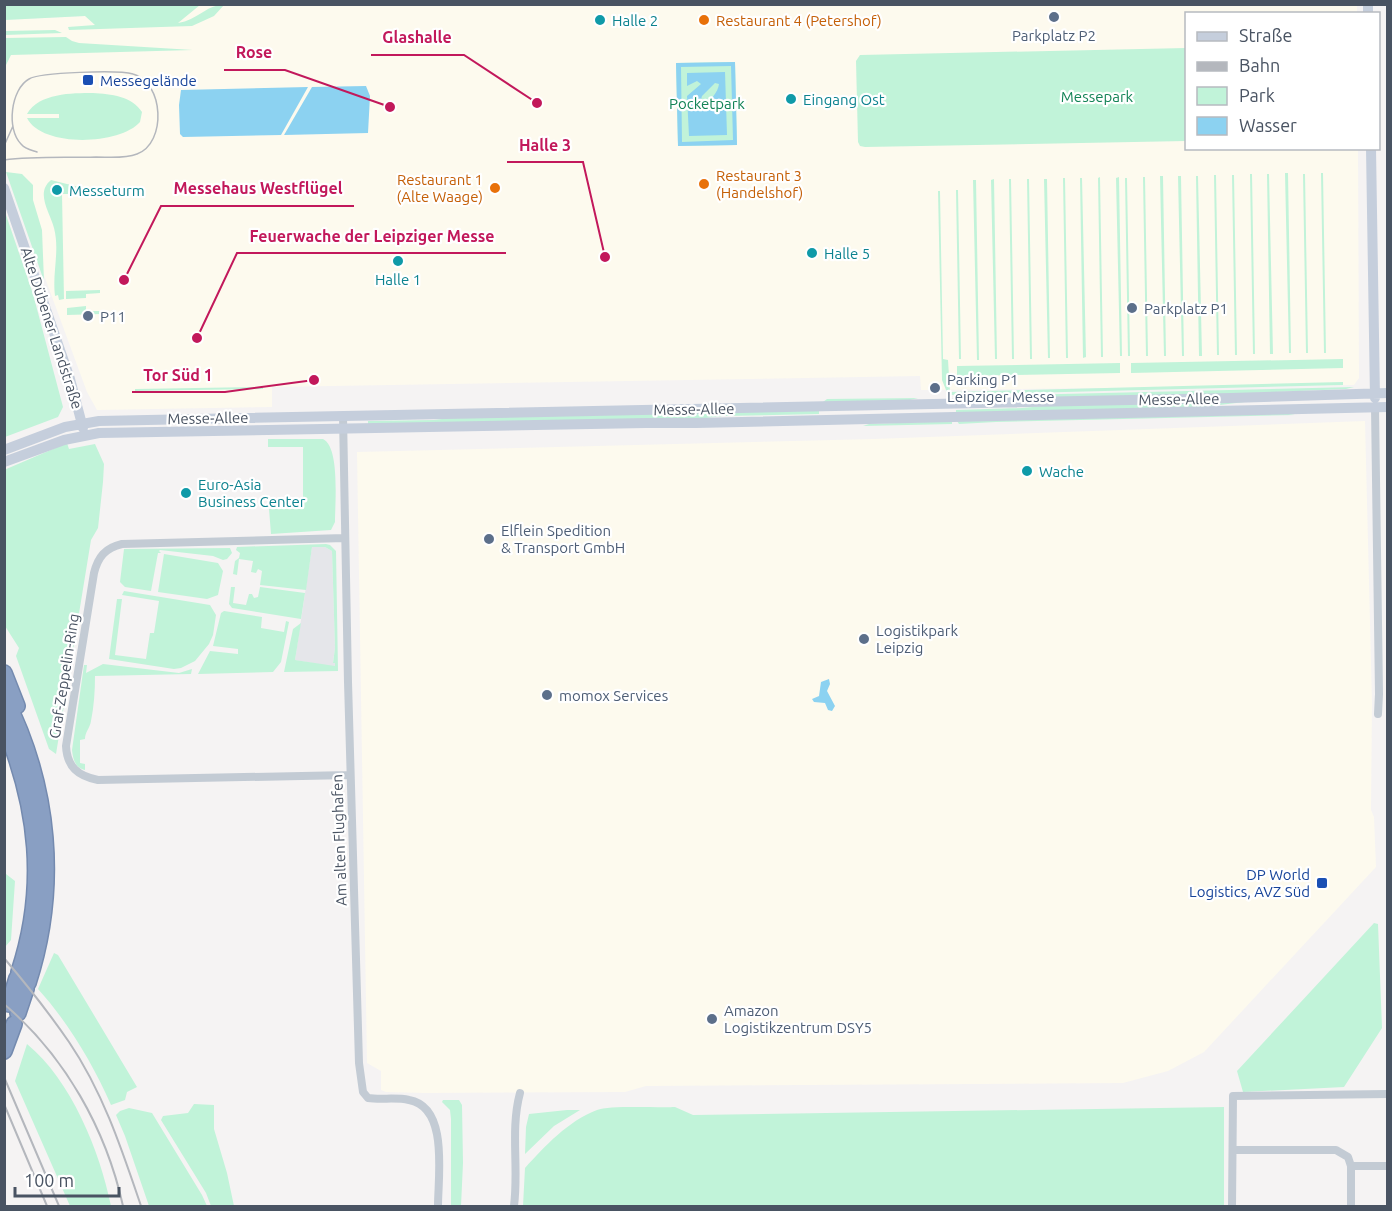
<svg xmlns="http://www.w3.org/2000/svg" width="1392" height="1211" viewBox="0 0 1392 1211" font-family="Ubuntu,sans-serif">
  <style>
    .commercial { fill: #fdfaee }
    .airport { fill: #e5e6ea }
    .green { fill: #c1f3d9 }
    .water { fill: #8cd2f1; fill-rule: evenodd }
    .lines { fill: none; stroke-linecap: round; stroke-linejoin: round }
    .highway-casing { stroke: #748aaf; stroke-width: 18 }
    .street { stroke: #c3cbd4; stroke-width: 8 }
    .secondary { stroke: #c5cedc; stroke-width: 10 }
    .highway { stroke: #899fc3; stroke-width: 15 }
    .tram { stroke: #b4b7bd; stroke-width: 1.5 }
    .rail { stroke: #b4b7bd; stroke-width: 2 }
    .service-dot { fill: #5c6f8a; stroke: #fff; stroke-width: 2 }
    .culture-dot { fill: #0f9aa8; stroke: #fff; stroke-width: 2 }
    .food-dot { fill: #e8710a; stroke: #fff; stroke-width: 2 }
    .transit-dot { fill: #1a4fb4; stroke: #fff; stroke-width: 2 }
    .labels { text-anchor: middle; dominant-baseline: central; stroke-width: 4.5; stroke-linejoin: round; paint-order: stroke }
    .culture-label { font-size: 15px; fill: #0d838f; stroke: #fff; text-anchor: start }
    .food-label { font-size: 15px; fill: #c56008; stroke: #fff; text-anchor: start }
    .service-label { font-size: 15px; fill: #4e5e75; stroke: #fff; text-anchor: start }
    .transit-label { font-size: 15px; fill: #164399; stroke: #fff; text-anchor: start }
    .park-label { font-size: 15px; fill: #138356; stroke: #fff }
    .street-label { font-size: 15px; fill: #495362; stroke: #fff }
    .leader { fill: none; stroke: #c2185b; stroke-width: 2 }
    .callout-dot { fill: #c2185b; stroke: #fff; stroke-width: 2 }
    .callout-label { font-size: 16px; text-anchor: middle; font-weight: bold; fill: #c2185b; stroke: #fff; stroke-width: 4.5; stroke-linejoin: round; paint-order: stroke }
  </style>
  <rect width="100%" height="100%" fill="#f5f3f3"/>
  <!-- commercial -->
  <path class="commercial" d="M200,4L1357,5V13L1186,14V148L1358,149L1359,378L1354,385L921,390L920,376L272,387V407L97,410L87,392L5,169L4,20L85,16L176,23Z
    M1365,421L1372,703L1371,810L1374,817L1376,867L1204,1052L1168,1071L1123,1083L646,1086L625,1092L425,1093L386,1092L381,1090V1071L367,1063L357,452L874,439Z"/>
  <!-- airport -->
  <path class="airport" d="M312,547H325L332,551L335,648L333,662L335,663V667L295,660Z"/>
  <!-- green -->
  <path class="green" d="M4,5H200L178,23C198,20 207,4 224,5L214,16L192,26L69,30L68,27L95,25L85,16L5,20Z
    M55,30L62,33L5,35V31Z
    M66,37L72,41L79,43L193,50L11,55L5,67V38Z
    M1186,48V141L865,147L860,146L858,142L856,61L860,55Z
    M735,62L737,145L678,146L676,63Z
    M93,93C111,94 132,96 142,112L140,122C120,145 42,148 27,118H59V114H27C39,93 72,93 93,93Z
    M6,172L22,174L33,185V200L42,230L44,281Z
    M1285,173H1288L1291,353H1289Z
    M1321,173H1323L1326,353H1324Z
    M1250,174H1252L1255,354H1253Z
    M1267,174H1269L1273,354H1270Z
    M1303,174H1305L1308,353H1306Z
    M1214,175H1216L1219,355H1217Z
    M1232,175H1234L1237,355H1235Z
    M1160,176H1163L1166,356H1164Z
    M1178,176H1181L1184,356H1182Z
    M1196,176H1198L1202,356H1199Z
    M1100,177L1103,357H1101L1098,178Z
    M1119,177L1122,356H1120L1116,178Z
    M1143,177H1145L1148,356H1146Z
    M1063,178H1065L1068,358H1066Z
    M1080,178H1082L1086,357L1083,358Z
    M1125,178H1127L1130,356H1128Z
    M994,179L997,359H995L991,180Z
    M1009,179H1011L1014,359H1012Z
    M1027,179H1029L1032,359H1030Z
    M1044,179H1047L1050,358H1048Z
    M51,180L95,191V194H62L64,299L59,300L58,295L55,296C52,273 60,251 54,228C50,212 35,193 51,180Z
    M973,180H976L979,360H977Z
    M956,190H958L961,359H959Z
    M938,191H940L943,359L948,360L950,392L1343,382V385L948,395L942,380Z
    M4,209L33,294L63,407L58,417L5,437Z
    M100,290V293L86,294V298L66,299V291Z
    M86,306V311H101V314L67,315V308Z
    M1343,359V368L1131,373V363Z
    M1120,363V373L957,376V366Z
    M263,387V389L135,391V389Z
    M1354,387L1346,389L1231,394L1056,398L1019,395Z
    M918,398L910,400L823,402L827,399Z
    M1261,400L1203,407L956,415V410L1022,408L1053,405Z
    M819,409V414L723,416L689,420L368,424V421L434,420L465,416Z
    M1275,412L1295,415L996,422L959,424L957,421Z
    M952,421V424L863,426L869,424Z
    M268,439H323C340,447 335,503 335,522L331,530L271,534L269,509H303V447H268Z
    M67,443L69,449L95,444L104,464L103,482L98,528L91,540L56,754L49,749L16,656L19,648L5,626L4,470Z
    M326,544L330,545L336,551L338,671L284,672L293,629L301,623L295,660L335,666V663H333L335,648L332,551L325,547H312L306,590L260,585L262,571L258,569L256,573L251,572L253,561L239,559L237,575L233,574L235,561L239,558L240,553L236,550L237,547Z
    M230,548L232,553L227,559L223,560L213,556L160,550L159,551L161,553H158L151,591L125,587L120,582L124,549Z
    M164,554L218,563L223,571L218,595L207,599L158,592Z
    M231,587H235L233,603L246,605L249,594H252L254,598L258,597L260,587L305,593L301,619L232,608L229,604Z
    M124,591L210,605L216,615L213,635L209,644L195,661L181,668L174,669L109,659L117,599H122L115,655L146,659L150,633H154L159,601L122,595Z
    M224,611L262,617L261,628L284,632L286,621L289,622L281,662L273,672L198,674L210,651L238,654V649L213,646L221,613Z
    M103,664L179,673L192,669L191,674L95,676C95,691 94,706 91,721C90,728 85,732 85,739L80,740V763L85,764V770C75,768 73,759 72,750L84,665H87L86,673Z
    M5,847H6V874L15,881L11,940L5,947Z
    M1374,923L1378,924L1382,1028L1344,1087L1243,1092L1237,1071Z
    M54,953L58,955L137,1087L127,1092L125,1100L111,1105C93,1064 68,1022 38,989Z
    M27,1044C71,1080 100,1151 111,1206H70L15,1081Z
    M443,1100H459L462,1105L463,1163L461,1206H451V1119L450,1110L442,1102Z
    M194,1104L214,1105V1129L227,1173L234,1206H211L206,1193L161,1120L163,1116L188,1113Z
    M675,1107L693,1115L1224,1107V1206H523L525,1168C545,1146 568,1121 597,1110C609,1105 659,1108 675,1107Z
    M129,1108L152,1113L202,1195L207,1206H149L125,1136L116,1115L120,1111Z
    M567,1110H580L554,1126L525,1154L526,1127L529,1114Z"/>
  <!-- water -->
  <path class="water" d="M735,62L737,145L678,146L676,63ZM731,66L733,140L682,142L681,67Z
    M725,72L727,135L689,136L687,96L701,84L697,81L687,86V73ZM715,83L719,84C718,92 711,100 705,104L700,103L702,96Z
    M366,86L370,96L368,133L284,135L312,87Z
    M308,87L281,135L183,137L180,134L179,105L181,90Z
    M829,679L830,684L827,691L835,706L832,711L828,710L825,703L814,702L812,699L819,696L821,682Z"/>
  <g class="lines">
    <!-- highway casing -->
    <g class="highway-casing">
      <path id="highway" d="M4,673L17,706
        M4,696C50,786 59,887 28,983
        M4,725C38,807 47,887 19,972
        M9,1004L17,978
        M18,1013L26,989
        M4,1051L14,1024"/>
    </g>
    <!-- street -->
    <path class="street" d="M1375,407L1379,694L1378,714
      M343,416L348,682L359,1063L363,1092L368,1098C381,1100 396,1097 409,1100C449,1107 438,1176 438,1206
      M345,538L122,544C105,548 98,557 94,573L66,746C67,767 78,776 98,780L350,775
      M1233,1150H1336L1348,1157L1351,1166H1388
      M1351,1166V1206
      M514,1206C519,1168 510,1130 520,1093
      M1232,1206L1233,1096L1388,1094"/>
    <!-- secondary -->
    <path class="secondary" d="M1368,4V14
      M1371,148L1375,398
      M4,188L70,379L83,428
      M4,450L65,427L99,421L1231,398L1388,393
      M4,462L64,440L99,433L646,423H696L1388,407"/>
    <!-- highway -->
    <use href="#highway" class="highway"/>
    <!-- tram -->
    <path class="tram" d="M4,146L13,126
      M4,160C34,156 66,158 96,157C109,157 124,159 137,154C167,143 164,82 133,74C119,70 40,72 29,79C11,89 6,129 21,144C25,149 31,150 37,152"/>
    <!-- rail -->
    <path class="rail" d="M4,958C27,985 49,1013 69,1042C103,1092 122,1150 141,1206
      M4,1004C65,1056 106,1129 123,1206
      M4,1077L59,1206
      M4,1104L47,1206"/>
  </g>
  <!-- markers -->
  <g class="service-dot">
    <circle cx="1054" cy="17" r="6"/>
    <circle cx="1132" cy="308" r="6"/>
    <circle cx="88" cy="316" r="6"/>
    <circle cx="935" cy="388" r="6"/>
    <circle cx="489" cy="539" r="6"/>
    <circle cx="864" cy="639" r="6"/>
    <circle cx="547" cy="695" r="6"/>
    <circle cx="712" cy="1019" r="6"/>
  </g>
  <g class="culture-dot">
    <circle cx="600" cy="20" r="6"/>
    <circle cx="791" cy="99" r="6"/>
    <circle cx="57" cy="190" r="6"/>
    <circle cx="812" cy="253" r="6"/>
    <circle cx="398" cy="261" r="6"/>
    <circle cx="1027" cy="471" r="6"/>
    <circle cx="186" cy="493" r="6"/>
  </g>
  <g class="food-dot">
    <circle cx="704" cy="20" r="6"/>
    <circle cx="704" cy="184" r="6"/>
    <circle cx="495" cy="188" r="6"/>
  </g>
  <g class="transit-dot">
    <rect x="82" y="74" width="12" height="12" rx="3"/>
    <rect x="1316" y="877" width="12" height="12" rx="3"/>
  </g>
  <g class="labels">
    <!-- culture labels -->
    <g class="culture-label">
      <text x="612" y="20">Halle 2</text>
      <text x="803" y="99">Eingang Ost</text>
      <text x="69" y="190">Messeturm</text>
      <text x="824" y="253">Halle 5</text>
      <text x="398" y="279" text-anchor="middle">Halle 1</text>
      <text x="1039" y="471">Wache</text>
      <text x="198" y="484">Euro-Asia<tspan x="198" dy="17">Business Center</tspan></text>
    </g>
    <!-- food labels -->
    <g class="food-label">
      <text x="716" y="20">Restaurant 4 (Petershof)</text>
      <text x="716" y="175">Restaurant 3<tspan x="716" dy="17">(Handelshof)</tspan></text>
      <text x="483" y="179" text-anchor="end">Restaurant 1<tspan x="483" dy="17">(Alte Waage)</tspan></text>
    </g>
    <!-- service labels -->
    <g class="service-label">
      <text x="1054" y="35" text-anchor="middle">Parkplatz P2</text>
      <text x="1144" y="308">Parkplatz P1</text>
      <text x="100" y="316">P11</text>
      <text x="947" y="379">Parking P1<tspan x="947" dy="17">Leipziger Messe</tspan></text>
      <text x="501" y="530">Elflein Spedition<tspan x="501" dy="17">&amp; Transport GmbH</tspan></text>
      <text x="876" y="630">Logistikpark<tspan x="876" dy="17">Leipzig</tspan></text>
      <text x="559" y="695">momox Services</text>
      <text x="724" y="1010">Amazon<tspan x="724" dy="17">Logistikzentrum DSY5</tspan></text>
    </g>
    <!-- transit labels -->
    <g class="transit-label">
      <text x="100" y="80">Messegelände</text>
      <text x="1310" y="874" text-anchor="end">DP World<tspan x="1310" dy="17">Logistics, AVZ Süd</tspan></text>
    </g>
    <!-- park labels -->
    <g class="park-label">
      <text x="1097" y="96">Messepark</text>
      <text x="707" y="103">Pocketpark</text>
    </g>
    <!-- street labels -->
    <g class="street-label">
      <text transform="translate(52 328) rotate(72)">Alte Dübener Landstraße</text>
      <text transform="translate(1179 399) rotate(-1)">Messe-Allee</text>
      <text transform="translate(694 409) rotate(-1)">Messe-Allee</text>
      <text transform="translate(208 418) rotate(-1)">Messe-Allee</text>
      <text transform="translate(64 676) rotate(-81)">Graf-Zeppelin-Ring</text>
      <text transform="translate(339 840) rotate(-92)">Am alten Flughafen</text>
    </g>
  </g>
  <!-- callouts -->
  <path class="leader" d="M537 103L464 55H371M390 107L285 70H224M605 257L583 162H507M124 280L161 206H354M197 338L237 253H506M314 380L225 392H132"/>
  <g class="callout-dot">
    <circle cx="537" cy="103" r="6"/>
    <circle cx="390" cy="107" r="6"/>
    <circle cx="605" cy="257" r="6"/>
    <circle cx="124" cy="280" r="6"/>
    <circle cx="197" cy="338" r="6"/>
    <circle cx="314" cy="380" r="6"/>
  </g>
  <g class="callout-label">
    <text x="417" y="43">Glashalle</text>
    <text x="254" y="58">Rose</text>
    <text x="545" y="151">Halle 3</text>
    <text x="258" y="194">Messehaus Westflügel</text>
    <text x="372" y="242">Feuerwache der Leipziger Messe</text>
    <text x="178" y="381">Tor Süd 1</text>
  </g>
  <!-- border -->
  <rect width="1392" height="1211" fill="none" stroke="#495362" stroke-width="12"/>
  <!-- legend -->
  <rect x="1185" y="12" width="195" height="138" fill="#ffffff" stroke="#b6bac0" stroke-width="1.5"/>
  <rect x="1197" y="32" width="30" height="9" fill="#c5cedc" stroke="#b6bac0" stroke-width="1.5"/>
  <text x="1239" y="42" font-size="18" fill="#495362">Straße</text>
  <rect x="1197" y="62" width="30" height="9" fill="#b4b7bd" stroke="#b6bac0" stroke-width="1.5"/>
  <text x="1239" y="72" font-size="18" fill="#495362">Bahn</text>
  <rect x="1197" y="87" width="30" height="18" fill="#c1f3d9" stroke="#b6bac0" stroke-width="1.5"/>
  <text x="1239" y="102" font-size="18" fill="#495362">Park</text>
  <rect x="1197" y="117" width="30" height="18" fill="#8cd2f1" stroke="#b6bac0" stroke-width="1.5"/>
  <text x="1239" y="132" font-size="18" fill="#495362">Wasser</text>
  <!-- scale -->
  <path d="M15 1187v9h104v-9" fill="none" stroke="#495362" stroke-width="3"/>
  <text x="24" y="1187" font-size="18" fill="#495362" stroke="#ffffff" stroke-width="4.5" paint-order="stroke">100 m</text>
</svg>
